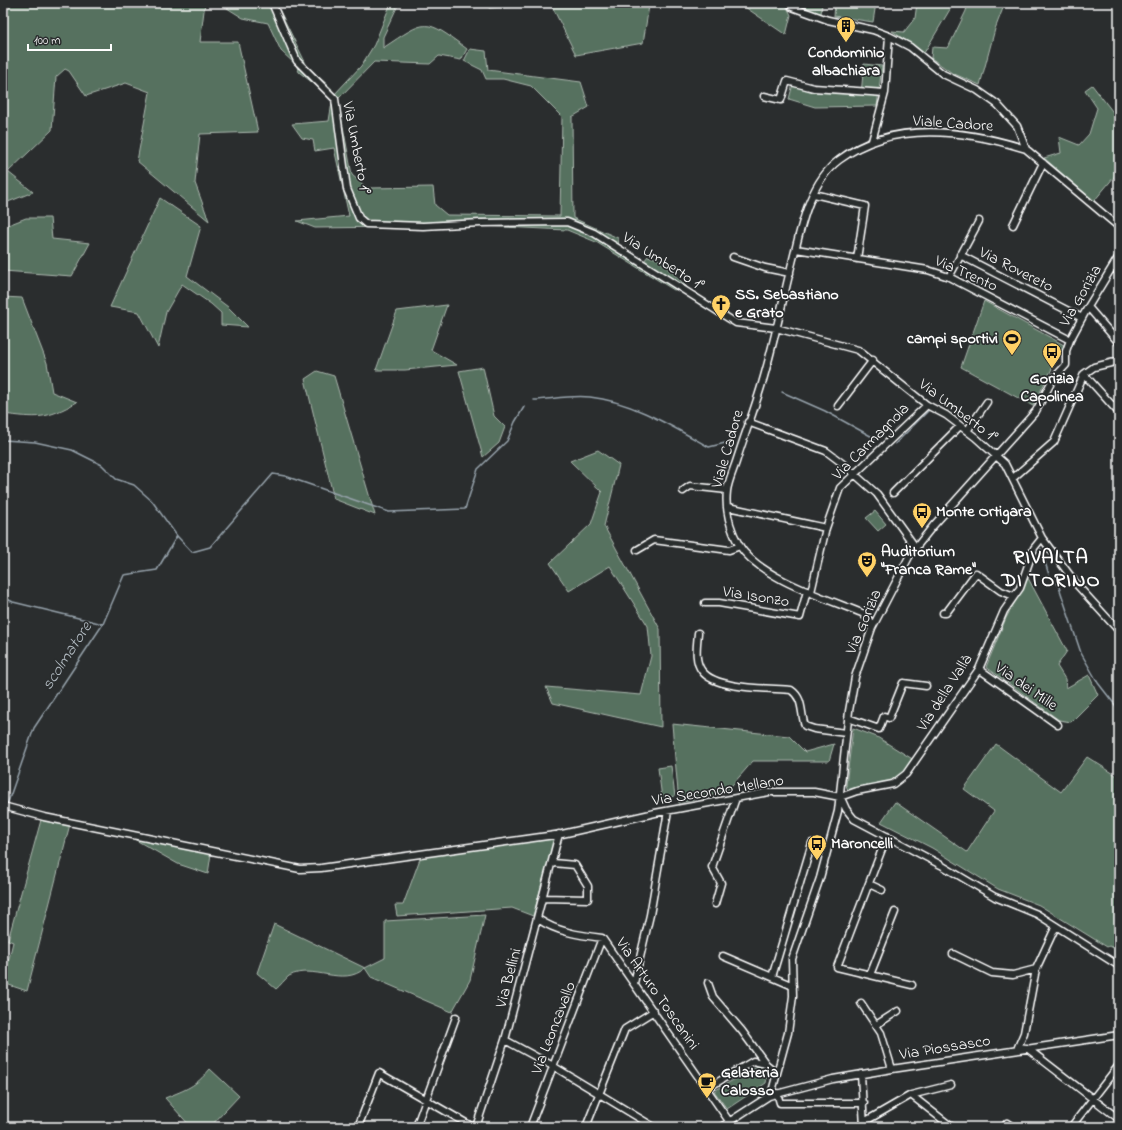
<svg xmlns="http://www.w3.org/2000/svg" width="1122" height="1130" viewBox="0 0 1122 1130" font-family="'Indie Flower',sans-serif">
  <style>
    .green { fill: #57715f; stroke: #abb8af }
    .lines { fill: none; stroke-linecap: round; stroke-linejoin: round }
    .stream { stroke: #97a3ac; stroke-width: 1.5 }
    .street-casing { stroke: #fff; stroke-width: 9 }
    .street { stroke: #2a2d2e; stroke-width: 6 }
    .labels { text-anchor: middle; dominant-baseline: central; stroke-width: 3.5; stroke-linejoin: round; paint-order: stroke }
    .poi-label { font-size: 16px; font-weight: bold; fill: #fff; stroke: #2a2d2e; text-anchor: start }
    .street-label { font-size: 16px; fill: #fff; stroke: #2a2d2e }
    .water-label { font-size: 17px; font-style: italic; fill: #b1bac1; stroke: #2a2d2e }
    .district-label { font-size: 20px; font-weight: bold; letter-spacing: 1px; fill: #fff; stroke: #2a2d2e }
  </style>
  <rect width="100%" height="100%" fill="#2a2d2e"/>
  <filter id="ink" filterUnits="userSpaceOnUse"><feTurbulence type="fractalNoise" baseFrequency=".025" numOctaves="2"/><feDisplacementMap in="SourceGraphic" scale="8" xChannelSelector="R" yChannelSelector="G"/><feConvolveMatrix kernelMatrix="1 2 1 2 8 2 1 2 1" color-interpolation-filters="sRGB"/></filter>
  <g filter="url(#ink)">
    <!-- green -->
    <path class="green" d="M3,3H205L200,42H238L258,132L200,134L195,183L209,221L137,161L150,92L126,83L86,96L69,71L65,69L56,77L52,130L8,172L33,192L3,204Z
      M219,3H276L307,66L332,89L328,95L299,72L296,65L281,51L268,23L243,18Z
      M391,3H399L383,37V48C427,19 424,17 467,49L461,60L439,56L430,64L374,62L338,99L352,175L367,188L433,187L435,205L447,215L560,216L562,117L531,86L503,79H486L482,70L464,61L470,49L486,51L488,70L581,82L589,107L572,117L573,218L618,238L619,248L644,261L648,256L658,259L687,287L674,290L596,242L567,230L481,226L315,228L297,221L349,216L334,148L315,151L313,140L302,138L292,124L329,121L333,96L361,66L374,45Z
      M486,3H633L649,6L643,43L576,55L551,4L489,8Z
      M739,3H785L791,15L786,35Z
      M796,3H822L821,15L798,6Z
      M835,3H876L873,22L834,16Z
      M917,3H945L952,6L924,53L892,31L904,32L915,18Z
      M968,3H1005L995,29L980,85L952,73L931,58L932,47L948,48L966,11Z
      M864,64L882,66L877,106L815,107L789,99L793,84L816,92L861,94Z
      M1092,85L1119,120V168L1114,177L1094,201L1044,158L1061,153L1059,137L1079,145L1089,134L1097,108L1085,90Z
      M160,198L201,226L187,276L228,307L248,327L221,325V313L211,304L182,284L166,312L158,348L139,312L110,307Z
      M26,218H50L52,239L90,243L72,276L3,271V227Z
      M3,297L22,298L47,363L52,392L77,402C46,420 37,418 3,414Z
      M984,301L1064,345L1033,406L961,367Z
      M447,305L431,350L457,365L405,370H376L397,311Z
      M483,367L494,416L505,427L499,443L483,457L459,371Z
      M317,371L334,376L375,515L334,499L305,379Z
      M598,450L619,465L604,526L660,629L661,727L553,703L546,687L641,695L651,656L648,626L610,566L569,591L550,563L591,524L602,492L570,461Z
      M875,511L886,524L878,531L866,518Z
      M1028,578L1067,651L1057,666L1065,679L1066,688L1089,675L1098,695L1071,722L1059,720L986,667L1006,618Z
      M672,724L789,736L805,752L834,744L829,761H753L726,792L679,803Z
      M853,728L877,737L914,760C895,787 879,787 848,791L846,785Z
      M996,744L1061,792L1087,757L1119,777V816L1115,821L1119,822V950L1109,946L1107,947L1039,905L998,889L932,848L881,822L895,802L967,852L994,811L964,789Z
      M671,766L675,796L662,798L658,768Z
      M41,820L70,824L27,991L3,983L13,942L8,940Z
      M127,835L211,854L208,874L178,864Z
      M555,838L533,916L512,908L397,916L395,905H403L421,856Z
      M485,915L470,980L452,1012L371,977L365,968C343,988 313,963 289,976C285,979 280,986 276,989L257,973L274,924L365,968L385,958V921Z
      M758,1066L765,1069L767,1077L766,1083L727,1109L714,1091Z
      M210,1069L239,1096L210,1127H191L165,1098C187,1089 195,1087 210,1069Z"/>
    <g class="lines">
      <!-- stream -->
      <path class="stream" d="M782,392L825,411L876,439
        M534,400C552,399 572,395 590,397C631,401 673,427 709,447L729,442L734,432
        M3,440L35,442L72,450L102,465L116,479L134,485L152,501L177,536L192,552L210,547L273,474L285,476L389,512L465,509L478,469L507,441L515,422L524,407
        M895,444L928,411
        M1041,549L1049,575L1059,587L1081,653L1098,683L1119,710
        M3,597L13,602L103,624
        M7,805L34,728L103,624L124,575L157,570L177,536
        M3,816L6,808"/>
      <!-- street casing -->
      <g class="street-casing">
        <path id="street" d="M272,3L297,61L335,99L347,189L359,218L366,224L423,226L481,223L567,222L594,233L736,323L776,328L858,350L927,405L946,415L975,437L1005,464L1042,538L1078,586L1119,631
          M792,7L828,20L873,30L889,36L910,47L943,74L977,90L997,104L1017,126L1026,149L1119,227
          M764,96L781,100L787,81L814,88L885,93
          M872,141L885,93L889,36
          M814,194L865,206L857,259
          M1013,225L1043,163
          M796,249L928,270L949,277L1070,340
          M960,255L1082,318
          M733,257L765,268L790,273
          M1114,266L1119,272
          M949,277L979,221
          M1088,307L1119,343
          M1084,374L1119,413
          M838,406L873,360
          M748,422L826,451L842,463L877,494L916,548
          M967,431L987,402
          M1013,478L1054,442L1084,374L1094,367L1119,361
          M683,491L690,486L727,490
          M893,493L960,426
          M728,507L826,528
          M637,550L654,540L729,550L740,546
          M811,592L826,528L840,488L927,405
          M705,603H719L800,617L807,591
          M943,613H946L976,573L1001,591L1014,596
          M872,628L869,620L862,613C828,599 759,578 739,545C730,529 725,509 727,491C728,482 733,471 736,462C745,433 757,403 765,373C775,338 782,303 791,267C800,232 808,183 839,160C893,119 966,130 1026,149
          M698,633C697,645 694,661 702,671C716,690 769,688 791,690C804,699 800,712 805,726L814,729L846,733
          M979,669L1058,725
          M848,718L879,729L884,716L889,718L903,683L926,686
          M841,798L846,809L854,819L941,865L995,897L1037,914L1119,966
          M3,806L44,817L300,869L321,868L562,834L655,813L769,792H814L840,797L857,791L893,784L906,774L979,669L1004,611L1020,588L1034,548L1042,538
          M887,836L837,967L912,985
          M869,884L882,890
          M544,898L588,899V886L575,865L553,863
          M715,904L721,883L712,867L736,798
          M538,919C557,932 579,935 602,938L729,1121
          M1056,926L1036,969L1024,1033L1018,1047L1027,1048L1119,1119
          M953,954L992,973L1013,975L1036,969
          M723,956L793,986
          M870,975L895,912
          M772,977L812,843L828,848
          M634,983L650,915L668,811
          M708,983L713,997L742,1031L766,1064
          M861,1003L881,1033L892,1069
          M876,1025L898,1011
          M505,1040L553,1066L654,1127
          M861,1074L864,1127
          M706,1089L753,1061L766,1064L776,1072
          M777,1093L780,1103H864
          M771,1095L788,1033L793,996L792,959L820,878L838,811L849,711L855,677L872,628L910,555L933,526L1036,411L1053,379L1066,365V351L1070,340L1088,307L1119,256
          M911,1095L951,1085
          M864,1122L911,1095L952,1127
          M358,1127L379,1073L473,1127
          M416,1127L456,1017
          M476,1127L505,1040L559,834
          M530,1127L602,938
          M586,1127L625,1029L654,1011
          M721,1127L769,1096L833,1079L892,1069L1119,1035
          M1004,1127L1007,1123L1013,1127
          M1071,1127L1119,1065"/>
      </g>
      <!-- street -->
      <use href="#street" class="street"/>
    </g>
  </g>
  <!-- icons -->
  <defs>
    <g id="building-pin" transform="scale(1)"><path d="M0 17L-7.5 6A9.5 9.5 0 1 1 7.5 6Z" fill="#ffd166" stroke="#2a2d2e"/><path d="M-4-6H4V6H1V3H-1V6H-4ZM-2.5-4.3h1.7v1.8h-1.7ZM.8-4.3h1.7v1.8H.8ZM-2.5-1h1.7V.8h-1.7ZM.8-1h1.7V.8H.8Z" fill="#111"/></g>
    <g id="church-pin" transform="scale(1)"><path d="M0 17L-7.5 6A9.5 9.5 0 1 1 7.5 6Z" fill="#ffd166" stroke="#2a2d2e"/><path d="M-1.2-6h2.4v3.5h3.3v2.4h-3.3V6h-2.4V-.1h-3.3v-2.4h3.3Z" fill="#111"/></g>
    <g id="stadium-pin" transform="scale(1)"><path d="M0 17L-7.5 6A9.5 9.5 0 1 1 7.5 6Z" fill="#ffd166" stroke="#2a2d2e"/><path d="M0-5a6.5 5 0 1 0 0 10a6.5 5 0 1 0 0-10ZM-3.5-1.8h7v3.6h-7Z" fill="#111"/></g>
    <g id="bus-pin" transform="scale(1)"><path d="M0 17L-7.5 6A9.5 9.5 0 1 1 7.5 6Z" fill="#ffd166" stroke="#2a2d2e"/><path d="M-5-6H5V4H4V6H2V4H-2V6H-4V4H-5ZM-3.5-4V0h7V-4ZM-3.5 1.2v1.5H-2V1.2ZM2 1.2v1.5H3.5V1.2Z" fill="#111"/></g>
    <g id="theatre-pin" transform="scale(1)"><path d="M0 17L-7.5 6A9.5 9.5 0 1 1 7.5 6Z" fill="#ffd166" stroke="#2a2d2e"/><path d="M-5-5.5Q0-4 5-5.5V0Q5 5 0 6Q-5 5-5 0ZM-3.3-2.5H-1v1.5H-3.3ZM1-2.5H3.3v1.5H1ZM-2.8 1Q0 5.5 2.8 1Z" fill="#111"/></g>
    <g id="cafe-pin" transform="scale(1)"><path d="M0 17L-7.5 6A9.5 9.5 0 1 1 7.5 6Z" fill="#ffd166" stroke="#2a2d2e"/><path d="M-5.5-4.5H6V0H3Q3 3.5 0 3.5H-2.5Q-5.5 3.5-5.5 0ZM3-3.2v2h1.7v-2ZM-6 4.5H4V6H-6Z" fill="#111"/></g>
  </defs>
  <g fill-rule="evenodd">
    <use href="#building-pin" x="846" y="26"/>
    <use href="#church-pin" x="721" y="304"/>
    <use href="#stadium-pin" x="1012" y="339"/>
    <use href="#bus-pin" x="1052" y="352"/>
    <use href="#bus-pin" x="922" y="512"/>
    <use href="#theatre-pin" x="867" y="561"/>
    <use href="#bus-pin" x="817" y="844"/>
    <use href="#cafe-pin" x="707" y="1082"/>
  </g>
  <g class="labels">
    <!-- poi labels -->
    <g class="poi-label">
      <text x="846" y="53" text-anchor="middle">Condominio<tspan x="846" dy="18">albachiara</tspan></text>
      <text x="735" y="295">SS. Sebastiano<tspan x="735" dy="18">e Grato</tspan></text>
      <text x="998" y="339" text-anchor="end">campi sportivi</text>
      <text x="1052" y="379" text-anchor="middle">Gorizia<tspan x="1052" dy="18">Capolinea</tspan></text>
      <text x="936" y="512">Monte Ortigara</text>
      <text x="881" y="552">Auditorium<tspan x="881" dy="18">"Franca Rame"</tspan></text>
      <text x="831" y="844">Maroncelli</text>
      <text x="721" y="1073">Gelateria<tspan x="721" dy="18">Calosso</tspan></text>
    </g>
    <!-- street labels -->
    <g class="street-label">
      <text transform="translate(953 124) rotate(4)">Viale Cadore</text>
      <text transform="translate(356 148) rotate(79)">Via Umberto 1°</text>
      <text transform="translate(663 262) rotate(33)">Via Umberto 1°</text>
      <text transform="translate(1016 270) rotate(27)">Via Rovereto</text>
      <text transform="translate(966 274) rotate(24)">Via Trento</text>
      <text transform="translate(1081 296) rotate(-60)">Via Gorizia</text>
      <text transform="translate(958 411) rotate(37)">Via Umberto 1°</text>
      <text transform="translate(871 442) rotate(-45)">Via Carmagnola</text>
      <text transform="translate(728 449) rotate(-74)">Viale Cadore</text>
      <text transform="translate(756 597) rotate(9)">Via Isonzo</text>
      <text transform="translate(864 622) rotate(-67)">Via Gorizia</text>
      <text transform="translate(1026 687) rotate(35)">Via dei Mille</text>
      <text transform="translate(945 693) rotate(-57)">Via della Vallà</text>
      <text transform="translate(718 791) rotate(-9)">Via Secondo Mellano</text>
      <text transform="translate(509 978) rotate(-75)">Via Bellini</text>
      <text transform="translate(657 994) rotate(55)">Via Arturo Toscanini</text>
      <text transform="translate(554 1028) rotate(-69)">Via Leoncavallo</text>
      <text transform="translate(945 1048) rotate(-9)">Via Piossasco</text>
    </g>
    <!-- water labels -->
    <g class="water-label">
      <text transform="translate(67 656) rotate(-57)">scolmatore</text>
    </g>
    <!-- district labels -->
    <g class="district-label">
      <text x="1051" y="558">RIVALTA<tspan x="1051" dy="23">DI TORINO</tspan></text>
    </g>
  </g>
  <!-- margin -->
  <rect width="1122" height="1130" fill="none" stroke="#2a2d2e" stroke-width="16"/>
  <rect x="8" y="8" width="1106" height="1114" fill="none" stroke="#fff" stroke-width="1.5" filter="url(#ink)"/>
  <!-- scale -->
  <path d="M28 44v6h83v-6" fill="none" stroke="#ffffff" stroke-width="2"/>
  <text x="34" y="44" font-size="12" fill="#ffffff" stroke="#2a2d2e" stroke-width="3" paint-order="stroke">100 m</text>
</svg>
